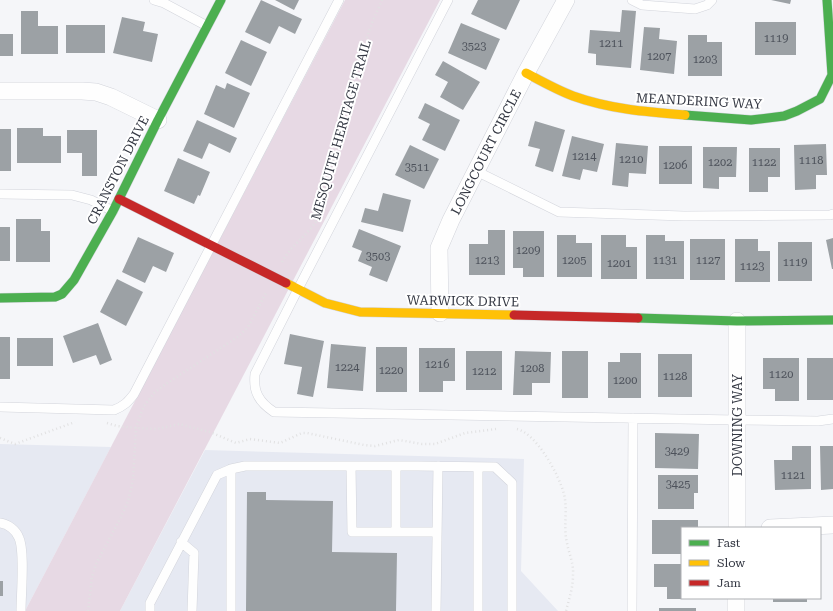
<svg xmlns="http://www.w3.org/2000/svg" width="833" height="611" viewBox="0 0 833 611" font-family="'Roboto Serif',serif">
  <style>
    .built { fill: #e6e9f2 }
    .green { fill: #e7d9e4 }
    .building { fill: #9ca1a5 }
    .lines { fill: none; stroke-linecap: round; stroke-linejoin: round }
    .lane-casing { stroke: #d2d4db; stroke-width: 10 }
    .street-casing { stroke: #d2d4db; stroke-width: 18 }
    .fast-casing { stroke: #d2d4db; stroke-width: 10 }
    .slow-casing { stroke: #d2d4db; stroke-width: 10 }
    .jam-casing { stroke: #d2d4db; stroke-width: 10 }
    .path { stroke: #e1e1e2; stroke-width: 2.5; stroke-dasharray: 1 3; stroke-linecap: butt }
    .lane { stroke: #fefefe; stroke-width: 9 }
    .street { stroke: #fefefe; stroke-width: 17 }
    .fast { stroke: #4caf50; stroke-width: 9 }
    .slow { stroke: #ffc107; stroke-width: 9 }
    .jam { stroke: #c62828; stroke-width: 9 }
    .labels { text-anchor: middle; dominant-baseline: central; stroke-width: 4; stroke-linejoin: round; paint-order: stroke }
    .number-label { font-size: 11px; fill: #4d525b }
    .street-label { font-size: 13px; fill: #333742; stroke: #fff }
  </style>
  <rect width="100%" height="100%" fill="#f5f6f9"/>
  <!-- built -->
  <path class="built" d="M0,444L111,447L25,611H0Z
    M205,450L524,459L521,571L558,611H120Z"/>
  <!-- green -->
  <path class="green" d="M345,0H440L120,611H25Z"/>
  <!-- building -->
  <path class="building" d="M261,0L302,19L295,34L279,26L270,44L245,32Z
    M275,0H299L294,10Z
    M478,0H520L506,30L471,14Z
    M771,0H791L790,4Z
    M622,10L636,11L631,68L596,65V54L588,53L590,30L620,32Z
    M21,11H38V26H58V54H21Z
    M122,17L145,22L143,31L158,34L152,62L113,53Z
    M755,22H796V55H755Z
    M461,23L500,39L486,70L448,53Z
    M66,25H105V53H66Z
    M644,27L660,28L659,39L677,41L674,74L640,70Z
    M0,34H13V56H0Z
    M688,35H707V42H722V76H688Z
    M241,40L267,52L251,86L225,73Z
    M443,61L480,82L463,110L440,97L448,82L435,75Z
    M227,83L250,93L234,128L204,114L216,85L225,89Z
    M425,103L460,120L445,151L422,140L430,124L418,118Z
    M197,120L237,138L230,153L209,143L202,159L183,151Z
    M535,121L565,130L553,172L535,166L540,149L528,146Z
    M17,128H43V136H61V163H17Z
    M0,129H11V171H0Z
    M67,130H97V176H82V153H67Z
    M572,136L604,144L597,172L583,169L580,180L562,176Z
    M616,143L648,146L646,174L629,173L628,187L612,185Z
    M826,144L827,175H816V189L795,190L794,145Z
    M410,145L439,159L424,189L395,175Z
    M659,146H692V184H659Z
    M703,147H737L736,177H719V189L703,188Z
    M749,148H780V177H768V192H749Z
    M178,158L210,172L200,196L198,195L194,204L164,191Z
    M383,193L411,200L403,232L361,222L365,208L378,211Z
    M16,219H41V231H50V262H16Z
    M0,227H10V261H0Z
    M359,229L401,246L387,282L369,275L372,267L358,261L362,251L352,247Z
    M488,230H505V275H469V244H488Z
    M513,231H544V277H523V268H513Z
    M557,235H576V243H592V277H557Z
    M601,235H626V247H637V279H601Z
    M646,235H665V241H684V279H646Z
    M138,237L174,253L166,272L153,266L145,283L122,272Z
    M833,238V269H832L826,240Z
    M690,239H725V280H690Z
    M735,239H758V251H770V282H735Z
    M778,242H812V281H778Z
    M117,279L143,292L126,326L100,312Z
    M98,323L112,360L100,365L96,355L73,363L63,336Z
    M290,334L324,341L313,397L297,394L302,367L284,364Z
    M0,337H10V379H0Z
    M17,338H53V366H17Z
    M331,344L366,347L363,391L327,388Z
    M376,347H407V392H376Z
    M419,348H455V381H443V392H419Z
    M466,351H502V390H466Z
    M515,351L551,352L550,383H532V395H513Z
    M562,351H588V398H562Z
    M620,353H641V398H608V362H620Z
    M658,354H692V397H658Z
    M763,358H799V401H775V389H763Z
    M807,358H833V400H807Z
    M655,433L699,434L698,469L655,468Z
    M792,446H811V489L775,490L774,460H792Z
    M820,446H833V489L821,490Z
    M658,475H698V493H694V509H658Z
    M247,492H266V500L333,501L332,552L397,553L396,611H246Z
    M652,520H698V528H682V554H652Z
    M654,564H682V599H667V587H654Z
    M0,581H3V596H0Z
    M773,598H807V602H773Z
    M659,608H696V611H659Z"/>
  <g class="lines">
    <!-- lane casing -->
    <g class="lane-casing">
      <path id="lane" d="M154,0L164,3L207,26
        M448,0L298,289L255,374C253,392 259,402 274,412L737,420L818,421L833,419
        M632,0L642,5L695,9L707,5L712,0
        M476,171L559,212L684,216L830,215L833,214
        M0,194L72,195L91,200L113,211
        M0,407L114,410C124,406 128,402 134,394L339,0
        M351,466L352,532H437
        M396,466V532
        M478,467V611
        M0,523C8,524 16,530 19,538C25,551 21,595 21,611
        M181,542L194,553L192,611
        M150,611V603L217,475L231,469
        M231,611V469L245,466H417L495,467L512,483V611
        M436,611L438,466
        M632,611L633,418"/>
    </g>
    <!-- street casing -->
    <g class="street-casing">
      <path id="street" d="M0,91H82L96,92L111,97L158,120
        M440,313L439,248L451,220L526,73L566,0
        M737,528V321
        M770,528L833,525
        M736,611V598"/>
    </g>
    <!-- fast casing -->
    <g class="fast-casing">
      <path id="fast" d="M685,115L751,120L784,116L797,111L820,99L832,75L827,0
        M0,298L55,297L62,294L74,280L113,211L158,120L221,0
        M638,318L737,321L833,320"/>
    </g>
    <!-- slow casing -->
    <g class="slow-casing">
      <path id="slow" d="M526,73C541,81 557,90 573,96C609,109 647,112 685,115
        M286,283L325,303L360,312L514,315"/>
    </g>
    <!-- jam casing -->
    <g class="jam-casing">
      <path id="jam" d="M119,199L286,283
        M514,315L638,318"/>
    </g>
    <!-- path -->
    <path class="path" d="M282,262C292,243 312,233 320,214L356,68L372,23L382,0
      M107,423L117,426L136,428L157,429L179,424L210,432L236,443L250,439L280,443L302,433H307L364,445L375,446L399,440L422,444H435L465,433L496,429
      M517,429C537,434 559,475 564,494C568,510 563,527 567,543C569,554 574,564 573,575C573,588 569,599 566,611
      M0,438L15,444L75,422
      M88,611L92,577L96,564L121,517L128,501L133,481L136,428L140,416L144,406L154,393L163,386L239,336L248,327L266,293"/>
    <!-- lane -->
    <use href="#lane" class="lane"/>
    <!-- street -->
    <use href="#street" class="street"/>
    <!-- fast -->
    <use href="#fast" class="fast"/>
    <!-- slow -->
    <use href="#slow" class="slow"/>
    <!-- jam -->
    <use href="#jam" class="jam"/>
  </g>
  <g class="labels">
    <!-- number labels -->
    <g class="number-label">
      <text x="776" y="38">1119</text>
      <text x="611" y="43">1211</text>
      <text x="474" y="46">3523</text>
      <text x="659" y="56">1207</text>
      <text x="705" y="59">1203</text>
      <text x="584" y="156">1214</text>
      <text x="631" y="159">1210</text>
      <text x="811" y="160">1118</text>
      <text x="720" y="162">1202</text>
      <text x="764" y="162">1122</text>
      <text x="675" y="165">1206</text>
      <text x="417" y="167">3511</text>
      <text x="528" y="250">1209</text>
      <text x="378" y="256">3503</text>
      <text x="487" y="260">1213</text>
      <text x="574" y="260">1205</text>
      <text x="665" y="260">1131</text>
      <text x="708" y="260">1127</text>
      <text x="795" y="262">1119</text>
      <text x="619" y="263">1201</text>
      <text x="752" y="266">1123</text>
      <text x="437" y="364">1216</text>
      <text x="347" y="367">1224</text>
      <text x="532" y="368">1208</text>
      <text x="391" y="370">1220</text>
      <text x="484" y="371">1212</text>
      <text x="781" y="374">1120</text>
      <text x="675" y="376">1128</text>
      <text x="625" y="380">1200</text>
      <text x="677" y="451">3429</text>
      <text x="793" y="475">1121</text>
      <text x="678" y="484">3425</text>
    </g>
    <!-- street labels -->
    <g class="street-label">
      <text transform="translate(699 101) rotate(3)">MEANDERING WAY</text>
      <text transform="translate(341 130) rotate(-74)">MESQUITE HERITAGE TRAIL</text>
      <text transform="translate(486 152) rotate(-63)">LONGCOURT CIRCLE</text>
      <text transform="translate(118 170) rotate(-63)">CRANSTON DRIVE</text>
      <text transform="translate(463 301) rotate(1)">WARWICK DRIVE</text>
      <text transform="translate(737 425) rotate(-90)">DOWNING WAY</text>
    </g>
  </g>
  <!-- legend -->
  <rect x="681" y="527" width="140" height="72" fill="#ffffff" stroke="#adafb3"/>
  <rect x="689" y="540" width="20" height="6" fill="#4caf50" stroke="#adafb3"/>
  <text x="717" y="547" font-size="12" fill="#333742">Fast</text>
  <rect x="689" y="560" width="20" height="6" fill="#ffc107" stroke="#adafb3"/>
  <text x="717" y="567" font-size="12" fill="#333742">Slow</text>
  <rect x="689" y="580" width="20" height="6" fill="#c62828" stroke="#adafb3"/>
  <text x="717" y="587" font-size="12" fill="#333742">Jam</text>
</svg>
